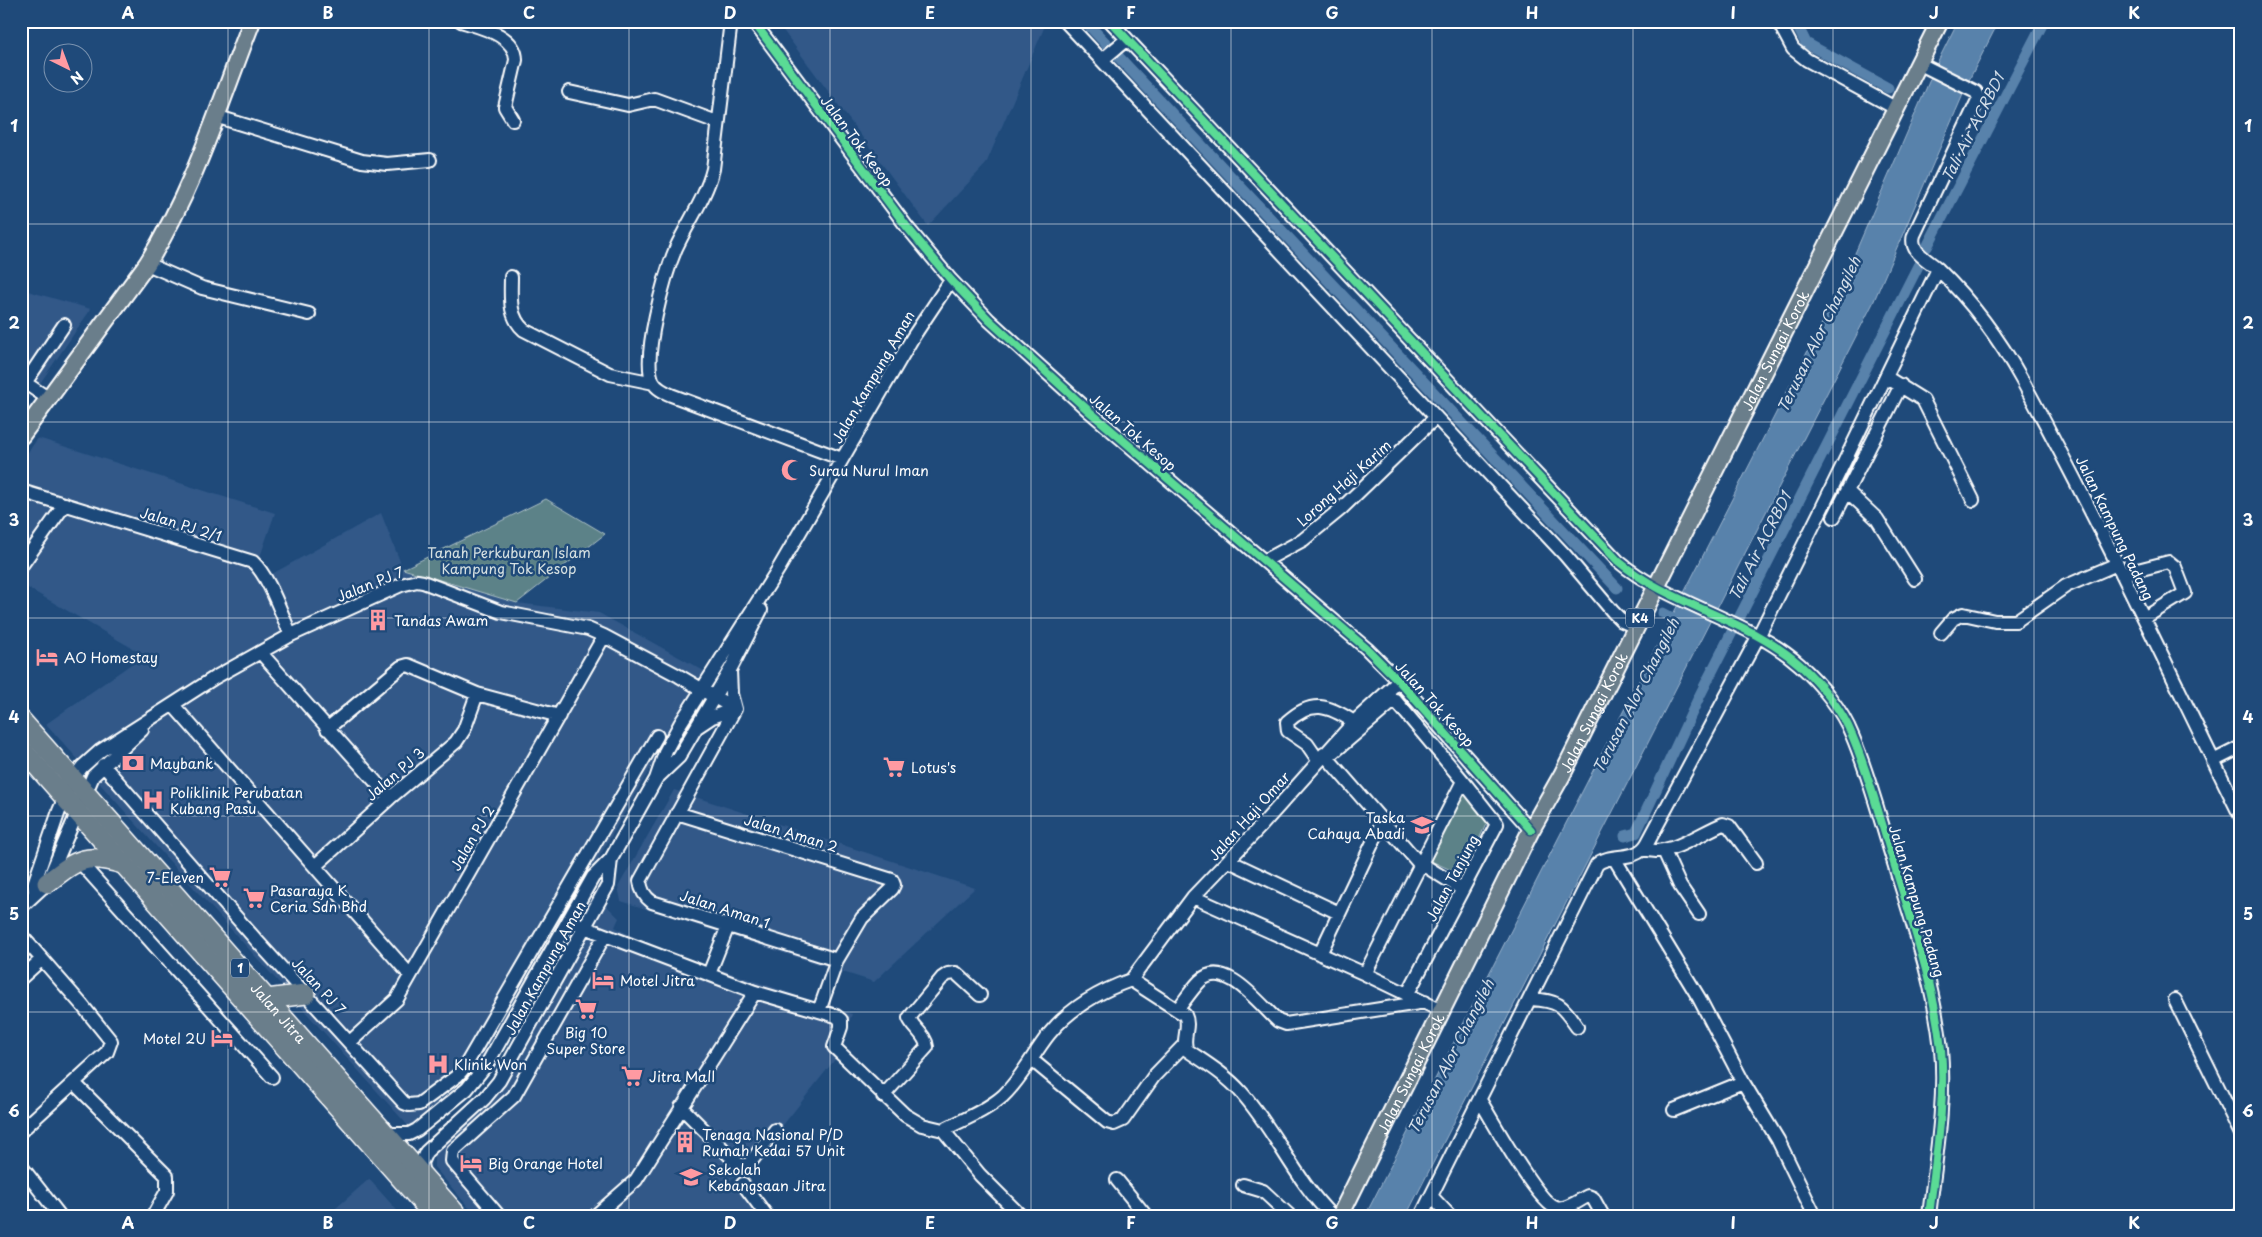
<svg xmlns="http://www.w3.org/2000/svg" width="2262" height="1237" viewBox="0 0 2262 1237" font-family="'Playpen Sans',sans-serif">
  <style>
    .built { fill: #305888 }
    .green { fill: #5b8288; stroke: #adc0c4 }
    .water { fill: #5982ab; stroke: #9bb4cd }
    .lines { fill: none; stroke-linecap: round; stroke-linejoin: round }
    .canal { stroke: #5982ab; stroke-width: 11 }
    .minor-casing { stroke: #fff; stroke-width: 16 }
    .major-casing { stroke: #fff; stroke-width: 20 }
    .highway-casing { stroke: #fff; stroke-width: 22 }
    .minor { stroke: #1f4a7a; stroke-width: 12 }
    .major { stroke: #6b7e8b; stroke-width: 16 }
    .highway { stroke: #6b7e8b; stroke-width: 19 }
    .cycleway-casing { stroke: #1f4a7a; stroke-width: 11 }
    .cycleway { stroke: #5adb95; stroke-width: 8 }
    .grid { fill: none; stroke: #fff; stroke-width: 1; stroke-opacity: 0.55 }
    .labels { text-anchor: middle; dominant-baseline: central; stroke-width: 5; stroke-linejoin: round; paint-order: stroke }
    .shield { fill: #1f4a7a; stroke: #bcc9d7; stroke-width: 1 }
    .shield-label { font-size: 12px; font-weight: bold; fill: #fff }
    .street-label { font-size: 14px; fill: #fff; stroke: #1f4a7a }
    .poi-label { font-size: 14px; fill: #fff; stroke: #1f4a7a; text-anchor: start }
    .park-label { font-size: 14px; fill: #d6e0e1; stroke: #1f4a7a }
    .water-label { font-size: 15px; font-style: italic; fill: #d6e0ea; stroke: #1f4a7a }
    .neatline { fill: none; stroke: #fff; stroke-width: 2 }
    .grid-label { font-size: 16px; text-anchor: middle; font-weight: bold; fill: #fff }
  </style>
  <rect width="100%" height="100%" fill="#1f4a7a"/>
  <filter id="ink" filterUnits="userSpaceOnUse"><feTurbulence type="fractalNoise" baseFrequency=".02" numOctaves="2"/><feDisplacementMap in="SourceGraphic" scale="10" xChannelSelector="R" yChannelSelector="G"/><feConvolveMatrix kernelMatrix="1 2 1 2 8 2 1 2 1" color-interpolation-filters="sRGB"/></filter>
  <g filter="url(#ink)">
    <!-- built -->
    <path class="built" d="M776,21H1047L986,164L928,226Z
      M21,289L91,309L21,411Z
      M38,438L275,513L260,557L272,574L381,513L403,569L517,603L599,613L706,672L476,1071L411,1129L46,724L144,655L21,584V462Z
      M674,790L975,888L874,982L621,901L618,887Z
      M606,905L619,918L615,927L646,944L852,1014L837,1057L742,1177L737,1173L731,1180L759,1216H476L434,1167V1153L500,1091Z
      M369,1179L402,1216H327Z"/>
    <!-- green -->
    <path class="green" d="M546,499L605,534L517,603L403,569Z
      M1464,786L1488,820L1462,875L1429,860Z"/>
    <!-- water -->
    <path class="water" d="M1958,21H1999L1971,76L1873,303L1406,1216H1365L1840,288L1938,61Z"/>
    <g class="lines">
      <!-- canal -->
      <path class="canal" d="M1085,21L1617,588
        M1795,21L1806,43L1888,88
        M1927,247L2044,21
        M1663,613L1684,624
        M1625,836L1636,833L1700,695L1918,266"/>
      <!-- minor casing -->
      <g class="minor-casing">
        <path id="minor" d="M461,21C480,27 516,35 516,60L505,107L513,120
          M731,21L713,169C706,197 688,222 676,248C665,274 641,358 653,382C657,389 664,392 671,395L842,459
          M753,21L907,227L951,280L989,320L1090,412L1367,649L1399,681L1531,830
          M1065,21L1565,555L1613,612L1622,621L1636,627
          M1110,21L1618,561C1671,606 1747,618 1800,665C1821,684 1842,710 1852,735C1869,775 1880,819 1893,860C1912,922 1934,984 1941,1049C1946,1102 1935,1163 1929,1216
          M1778,21L1793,49L1807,60L1897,109
          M1102,60L1127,39
          M1920,64L1976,92L1979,98L1914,235C1909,252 1927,259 1938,269C1971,301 2000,340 2022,380C2100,523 2169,671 2241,817
          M569,92L628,105L654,99L717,122
          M215,116L362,161L387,164L430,160
          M147,264L202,288L309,314
          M511,277C511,297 508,316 524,330L610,374L654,383
          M1886,377L1923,400L1973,500
          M21,380L49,399
          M21,389L64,325
          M21,491L253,562C270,578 281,614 291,635
          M1847,491L1877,519L1915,579
          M1834,517L1901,385
          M1264,561L1303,540L1342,508L1436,417
          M21,566L65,504
          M2122,574L2169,562L2175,567L2185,593L2144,618
          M1941,633L1953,619L1963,614L1995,621H2016L2066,586L2117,564
          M261,653L390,798
          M730,670L731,694L735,709L640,881C641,890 644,896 652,902L837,960L819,1011
          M173,705L410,975
          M697,727L712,717L735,709
          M327,729L401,667L408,665L477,694L559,716
          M1324,754L1417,861L1462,889
          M1327,758L1395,700L1463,781L1365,974
          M1318,760L1307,744L1288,731L1287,722C1312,699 1328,705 1354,722
          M2213,761L2241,747
          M103,765L258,942L404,1103L409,1105L419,1104L457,1076L464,1068L657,736
          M658,777L679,757L730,670L761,610
          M677,813L892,880L894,885L892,889L862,918L837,960
          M1645,849C1668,858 1700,833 1723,824L1729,826L1756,863
          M1664,851L1680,886L1699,914
          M1614,858L1699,998L1743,1082L1778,1140L1815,1216
          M79,861L272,1077
          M1229,861L1339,913
          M315,866L390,798L456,742L464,730L477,694
          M35,892L34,884L59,811L73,779L82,767L100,751L214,678L291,635L401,585L417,581L423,582L501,612L588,629L604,636L679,676L735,709
          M1193,897L1365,974L1442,1011
          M21,907L47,883L93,776L142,730
          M569,919L584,927L755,992L836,1016L841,1020V1027L834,1047L905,1115L922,1125L943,1130L980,1175L1021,1216
          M21,935L82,1005L111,1041L107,1052L21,1131
          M1320,954L1383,821
          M709,974L728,926
          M21,978L42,959
          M1131,980L1193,897L1261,826L1354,722L1399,681
          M1407,995L1497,824L1463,781
          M1531,999C1559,1001 1561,1004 1577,1027
          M2175,1000L2241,1134
          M1178,1009C1185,1000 1192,989 1200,981C1225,957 1261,1006 1278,1021L1286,1024L1425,1002
          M350,1042L397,999L604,636
          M1032,1060L1107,1122L1114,1124L1123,1120L1154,1076L1184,1045
          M75,1084L167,1176V1191L153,1216
          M883,1096L927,1047C926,1035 913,1028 909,1018L942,978L948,974L956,973L980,995
          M1480,1100C1492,1120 1538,1203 1556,1208C1566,1211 1579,1200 1588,1196L1593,1198L1603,1216
          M681,1107L739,1165H745L750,1163L775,1130
          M1674,1110L1743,1082
          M943,1130C962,1120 986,1111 1003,1096C1022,1078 1033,1054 1049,1034C1069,1009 1100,991 1131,980L1185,1015C1191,1027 1181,1039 1187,1050C1206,1063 1226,1075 1241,1092C1276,1131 1295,1180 1332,1216
          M386,1134H409L417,1130L467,1089L487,1064L593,877L611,859L656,779L666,750L680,724L779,568L913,337L951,280
          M21,1166L60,1216
          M423,1176L421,1163L426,1152L485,1098L499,1081L608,885L611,859
          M1117,1180L1146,1216
          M743,1184L767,1216
          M1243,1185L1263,1191L1290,1216
          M1431,1196L1450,1216
          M499,1216L452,1161L453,1151L514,1096L605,935
          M595,1216L636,1180L755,992
          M1421,1216L1597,864C1611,852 1635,863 1647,844L1758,637L1819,514L1938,269
          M2238,1216L2241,1213"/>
      </g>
      <!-- major casing -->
      <g class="major-casing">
        <g id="major">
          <path d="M21,436L147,264C194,189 220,103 252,21"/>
          <path id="s1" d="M1340,1216L1531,830L1562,775L1940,21"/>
        </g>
      </g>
      <!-- highway casing -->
      <g class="highway-casing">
        <g id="highway">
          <path id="s2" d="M21,720L458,1216"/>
          <path d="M21,748L434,1216"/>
          <path d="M47,883C78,859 84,853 123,864"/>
          <path d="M267,999L306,994"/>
        </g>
      </g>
      <!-- minor -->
      <use href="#minor" class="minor"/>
      <!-- major -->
      <use href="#major" class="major"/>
      <!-- highway -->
      <use href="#highway" class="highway"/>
      <!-- cycleway casing -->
      <g class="cycleway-casing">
        <path id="cycleway" d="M753,21L907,227L951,280L989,320L1090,412L1367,649L1399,681L1531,830
          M1110,21L1618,561C1671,606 1747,618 1800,665C1821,684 1842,710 1852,735C1869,775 1880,819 1893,860C1912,922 1934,984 1941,1049C1946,1102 1935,1163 1929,1216"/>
      </g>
      <!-- cycleway -->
      <use href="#cycleway" class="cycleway"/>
    </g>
  </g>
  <!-- grid -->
  <path class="grid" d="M228,21V1216M429,21V1216M629,21V1216M830,21V1216M1031,21V1216M1231,21V1216M1432,21V1216M1633,21V1216M1833,21V1216M2034,21V1216M21,224H2241M21,422H2241M21,618H2241M21,816H2241M21,1012H2241"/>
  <!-- icons -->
  <defs>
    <g id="mosque-bare" transform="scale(1.725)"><path d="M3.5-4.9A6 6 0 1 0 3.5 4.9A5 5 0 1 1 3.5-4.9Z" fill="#ff9aa2" stroke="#1f4a7a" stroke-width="2.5" paint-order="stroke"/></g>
    <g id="building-bare" transform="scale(1.725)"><path d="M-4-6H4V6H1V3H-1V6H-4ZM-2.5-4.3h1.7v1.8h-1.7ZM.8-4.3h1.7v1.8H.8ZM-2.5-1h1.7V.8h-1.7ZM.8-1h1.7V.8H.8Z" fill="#ff9aa2" stroke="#1f4a7a" stroke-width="2.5" paint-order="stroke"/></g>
    <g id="hotel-bare" transform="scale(1.725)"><path d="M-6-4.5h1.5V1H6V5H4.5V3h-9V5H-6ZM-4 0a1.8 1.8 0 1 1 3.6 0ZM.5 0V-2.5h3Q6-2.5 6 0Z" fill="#ff9aa2" stroke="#1f4a7a" stroke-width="2.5" paint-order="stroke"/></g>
    <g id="bank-bare" transform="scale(1.725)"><path d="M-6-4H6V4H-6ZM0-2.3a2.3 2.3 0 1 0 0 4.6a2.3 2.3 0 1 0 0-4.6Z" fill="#ff9aa2" stroke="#1f4a7a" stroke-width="2.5" paint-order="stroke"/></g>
    <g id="supermarket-bare" transform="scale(1.725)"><path d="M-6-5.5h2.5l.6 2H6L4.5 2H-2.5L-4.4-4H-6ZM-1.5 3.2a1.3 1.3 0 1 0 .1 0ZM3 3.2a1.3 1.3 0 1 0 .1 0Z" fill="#ff9aa2" stroke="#1f4a7a" stroke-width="2.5" paint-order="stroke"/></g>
    <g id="hospital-bare" transform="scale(1.725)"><path d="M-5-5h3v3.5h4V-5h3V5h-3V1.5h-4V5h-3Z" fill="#ff9aa2" stroke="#1f4a7a" stroke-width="2.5" paint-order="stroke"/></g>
    <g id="school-bare" transform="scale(1.725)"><path d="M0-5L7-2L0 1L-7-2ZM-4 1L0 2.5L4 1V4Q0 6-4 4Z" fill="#ff9aa2" stroke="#1f4a7a" stroke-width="2.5" paint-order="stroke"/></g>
  </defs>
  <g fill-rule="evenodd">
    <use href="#mosque-bare" x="792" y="470"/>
    <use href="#building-bare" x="378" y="620"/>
    <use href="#hotel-bare" x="47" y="657"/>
    <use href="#bank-bare" x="133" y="763"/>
    <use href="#supermarket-bare" x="894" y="767"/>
    <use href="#hospital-bare" x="153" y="800"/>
    <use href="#school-bare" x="1422" y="825"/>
    <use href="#supermarket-bare" x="220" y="877"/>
    <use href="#supermarket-bare" x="254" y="898"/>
    <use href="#hotel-bare" x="603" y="980"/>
    <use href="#supermarket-bare" x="586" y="1009"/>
    <use href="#hotel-bare" x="222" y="1038"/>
    <use href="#hospital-bare" x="438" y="1064"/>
    <use href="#supermarket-bare" x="632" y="1076"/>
    <use href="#building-bare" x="685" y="1142"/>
    <use href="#hotel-bare" x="471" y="1163"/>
    <use href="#school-bare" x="691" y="1177"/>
  </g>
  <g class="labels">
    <!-- shield labels -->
    <g class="shield">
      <rect x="1626" y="608.5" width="28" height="19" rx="4"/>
      <rect x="231" y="958.5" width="18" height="19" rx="4"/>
    </g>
    <g class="shield-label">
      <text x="1640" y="618">K4</text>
      <text x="240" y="968">1</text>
    </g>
    <!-- street labels -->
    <g class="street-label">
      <text transform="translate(857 141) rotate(53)">Jalan Tok Kesop</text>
      <text stroke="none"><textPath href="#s1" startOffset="969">Jalan Sungai Korok</textPath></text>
      <text transform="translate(873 377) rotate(-60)">Jalan Kampung Aman</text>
      <text transform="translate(1133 432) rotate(41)">Jalan Tok Kesop</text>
      <text transform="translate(1344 483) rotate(-42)">Lorong Haji Karim</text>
      <text transform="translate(181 524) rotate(17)">Jalan PJ 2/1</text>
      <text transform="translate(2115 528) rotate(64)">Jalan Kampung Padang</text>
      <text transform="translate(370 584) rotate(-22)">Jalan PJ 7</text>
      <text transform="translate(1435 704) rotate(48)">Jalan Tok Kesop</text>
      <text stroke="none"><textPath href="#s1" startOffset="564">Jalan Sungai Korok</textPath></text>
      <text transform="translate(395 774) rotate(-41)">Jalan PJ 3</text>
      <text transform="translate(1249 816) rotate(-48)">Jalan Haji Omar</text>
      <text transform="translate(791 833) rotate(17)">Jalan Aman 2</text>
      <text transform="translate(472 838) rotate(-60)">Jalan PJ 2</text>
      <text transform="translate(1452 878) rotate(-62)">Jalan Tanjung</text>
      <text transform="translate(1917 901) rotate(73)">Jalan Kampung Padang</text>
      <text transform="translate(725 909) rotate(18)">Jalan Aman 1</text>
      <text transform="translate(545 968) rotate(-61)">Jalan Kampung Aman</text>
      <text transform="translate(319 986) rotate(47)">Jalan PJ 7</text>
      <text stroke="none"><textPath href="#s2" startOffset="390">Jalan Jitra</textPath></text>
      <text stroke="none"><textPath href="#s1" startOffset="159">Jalan Sungai Korok</textPath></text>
    </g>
    <!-- poi labels -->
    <g class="poi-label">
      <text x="809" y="470">Surau Nurul Iman</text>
      <text x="394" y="620">Tandas Awam</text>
      <text x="64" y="657">AO Homestay</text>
      <text x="150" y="763">Maybank</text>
      <text x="911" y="767">Lotus's</text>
      <text x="170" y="792">Poliklinik Perubatan<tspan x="170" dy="16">Kubang Pasu</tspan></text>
      <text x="1405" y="817" text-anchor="end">Taska<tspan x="1405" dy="16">Cahaya Abadi</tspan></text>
      <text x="204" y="877" text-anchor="end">7-Eleven</text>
      <text x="270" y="890">Pasaraya K<tspan x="270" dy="16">Ceria Sdn Bhd</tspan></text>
      <text x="620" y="980">Motel Jitra</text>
      <text x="586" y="1032" text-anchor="middle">Big 10<tspan x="586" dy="16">Super Store</tspan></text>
      <text x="206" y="1038" text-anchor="end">Motel 2U</text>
      <text x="454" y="1064">Klinik Won</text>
      <text x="649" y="1076">Jitra Mall</text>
      <text x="702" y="1134">Tenaga Nasional P/D<tspan x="702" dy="16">Rumah Kedai 57 Unit</tspan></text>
      <text x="488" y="1163">Big Orange Hotel</text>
      <text x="708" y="1169">Sekolah<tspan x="708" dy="16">Kebangsaan Jitra</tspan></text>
    </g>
    <!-- park labels -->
    <g class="park-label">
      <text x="509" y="552">Tanah Perkuburan Islam<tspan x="509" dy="16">Kampung Tok Kesop</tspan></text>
    </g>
    <!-- water labels -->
    <g class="water-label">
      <text transform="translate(1972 127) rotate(-63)">Tali Air ACRBD1</text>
      <text transform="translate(1818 334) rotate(-64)">Terusan Alor Changileh</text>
      <text transform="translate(1759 546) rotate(-63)">Tali Air ACRBD1</text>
      <text transform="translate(1635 695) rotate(-63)">Terusan Alor Changileh</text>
      <text transform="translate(1450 1056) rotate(-63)">Terusan Alor Changileh</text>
    </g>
  </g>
  <!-- margin -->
  <rect width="2262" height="1237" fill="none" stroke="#1f4a7a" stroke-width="55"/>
  <!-- north arrow -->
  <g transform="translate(68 68) rotate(138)"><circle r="24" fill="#1f4a7a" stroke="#7992af"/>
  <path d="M0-4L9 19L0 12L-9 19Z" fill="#ff9aa2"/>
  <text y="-8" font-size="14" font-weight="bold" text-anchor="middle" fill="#ffffff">N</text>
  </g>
  <rect x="28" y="28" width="2206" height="1182" class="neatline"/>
  <g class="grid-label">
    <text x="128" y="19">A</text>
    <text x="328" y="19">B</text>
    <text x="529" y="19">C</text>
    <text x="730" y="19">D</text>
    <text x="930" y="19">E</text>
    <text x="1131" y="19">F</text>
    <text x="1332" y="19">G</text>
    <text x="1532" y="19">H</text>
    <text x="1733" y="19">I</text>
    <text x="1934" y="19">J</text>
    <text x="2134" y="19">K</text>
    <text x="14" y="132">1</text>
    <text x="2248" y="132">1</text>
    <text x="14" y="329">2</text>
    <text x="2248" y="329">2</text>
    <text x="14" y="526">3</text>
    <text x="2248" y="526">3</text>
    <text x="14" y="723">4</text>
    <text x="2248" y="723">4</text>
    <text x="14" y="920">5</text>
    <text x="2248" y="920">5</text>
    <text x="14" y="1117">6</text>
    <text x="2248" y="1117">6</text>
    <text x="128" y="1229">A</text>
    <text x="328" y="1229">B</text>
    <text x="529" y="1229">C</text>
    <text x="730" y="1229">D</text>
    <text x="930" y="1229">E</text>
    <text x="1131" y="1229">F</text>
    <text x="1332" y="1229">G</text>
    <text x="1532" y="1229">H</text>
    <text x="1733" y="1229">I</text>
    <text x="1934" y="1229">J</text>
    <text x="2134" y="1229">K</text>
  </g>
</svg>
